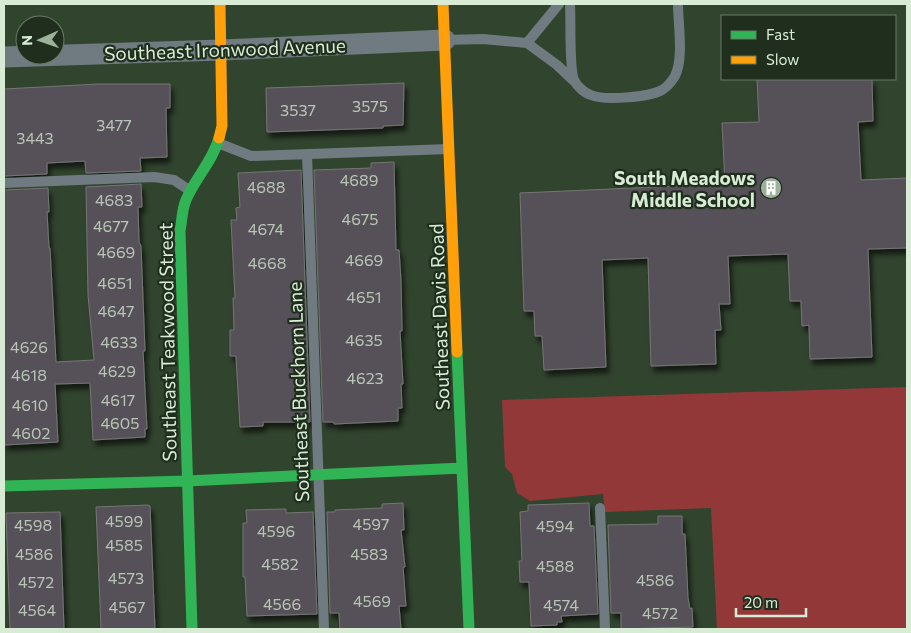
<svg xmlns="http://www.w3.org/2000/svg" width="911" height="633" viewBox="0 0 911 633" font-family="Commissioner,sans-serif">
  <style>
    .green { fill: #933839 }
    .building { fill: #565158; stroke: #757674; filter: url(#shadow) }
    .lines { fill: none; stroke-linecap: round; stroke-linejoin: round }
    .lane { stroke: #6f7b80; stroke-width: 10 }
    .street { stroke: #6f7b80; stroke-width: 21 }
    .fast { stroke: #30b455; stroke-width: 11 }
    .slow { stroke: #ff9f0a; stroke-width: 11 }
    .labels { text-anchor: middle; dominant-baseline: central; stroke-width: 4.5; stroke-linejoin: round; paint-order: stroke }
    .number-label { font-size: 16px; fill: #b8c5b6 }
    .street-label { font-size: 19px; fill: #d8ecd5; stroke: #1f2e1d }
    .poi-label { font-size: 19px; font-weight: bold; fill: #d8ecd5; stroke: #1f2e1d; text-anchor: end }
  </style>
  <defs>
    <filter id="shadow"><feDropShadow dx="3" dy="5.5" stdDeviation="2.5" flood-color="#0009"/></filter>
  </defs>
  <rect width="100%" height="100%" fill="#31442e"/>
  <!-- green -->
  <path class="green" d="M907,387V629H717L711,508L605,512L603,494L530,501L517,493L512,474L505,467L502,400Z"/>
  <!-- building -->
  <path class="building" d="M757,79H872L873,121L858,122L861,180L907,178V248L868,249L872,357L810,359L809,325L802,326L801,301H790L788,254L728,256L730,304H719L721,330H715L716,364L651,366L648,258L602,260L606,367L544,370L542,336H535L534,311H524L520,193L725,184L722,123L759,122Z
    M404,83L403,125L383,126V128L267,132L266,88Z
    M98,84H170V108H166L167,157L140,158L141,171L86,173L85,161L47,163V174L4,176V89Z
    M394,162L396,250H399L401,280L402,331H400L403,384H401L402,408H398V421L334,424V422H323L314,170L371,168V163Z
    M301,170L310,422H263V426L240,427L236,356H230V330H234L233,298H235L231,220H237L236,208L240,207L238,173Z
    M141,184L142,207H138L139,242L141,246L145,351H143L147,429H145V437L93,440L90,383L55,384L58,442L4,445V190L48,188L49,212H47L49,248H50L56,362L94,360L88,295L86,187Z
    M403,503L404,530H401L405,567H403L406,606H399L401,629H340L339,613H330L327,512H335V510L382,508V504Z
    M589,503L590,526H594L598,614L561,616L562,622H557V625L531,626L529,582H520L519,561H522L520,512L528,511V505Z
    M148,505L150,506L155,629H101L96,507Z
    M286,509V513L313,512L317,614L247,616L245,577H243V523H247L246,510Z
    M60,512L64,629H10L6,513Z
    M658,516H682V534H685L688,598L690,609L692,608L693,627L621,629V613H611L608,525L658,524Z"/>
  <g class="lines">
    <!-- lane -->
    <path class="lane" d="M570,4C571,19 569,69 574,80C577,86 584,93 591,95C605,101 649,97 662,90C667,87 672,81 675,76C684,58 678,24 678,4
      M446,40L483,39L527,43L557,65L575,82
      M527,43L559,4
      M218,143L251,156L449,149
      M307,154L324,629
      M4,183L154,177L174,180L189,190
      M600,508L605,629"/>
    <!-- street -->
    <path class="street" d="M4,57L221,50L445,40"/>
    <!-- fast -->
    <path class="fast" d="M457,352L469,629
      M4,486L187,481L462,468
      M192,629L180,231C182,221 182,209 186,200C195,178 213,161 219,138"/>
    <!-- slow -->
    <path class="slow" d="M443,4L457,352
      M219,138L222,126L220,4"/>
  </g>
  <!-- icons -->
  <defs>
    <g id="building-disc" transform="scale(1.125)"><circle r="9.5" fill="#9eb19b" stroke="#1f2e1d"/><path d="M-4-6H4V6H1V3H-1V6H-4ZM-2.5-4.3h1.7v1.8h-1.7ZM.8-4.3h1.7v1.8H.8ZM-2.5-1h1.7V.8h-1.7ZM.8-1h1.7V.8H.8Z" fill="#fff"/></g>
  </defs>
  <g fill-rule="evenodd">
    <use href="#building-disc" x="771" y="188"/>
  </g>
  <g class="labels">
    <!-- number labels -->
    <g class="number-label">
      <text x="370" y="105">3575</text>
      <text x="298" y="109">3537</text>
      <text x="114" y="124">3477</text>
      <text x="35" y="137">3443</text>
      <text x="359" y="179">4689</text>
      <text x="266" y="186">4688</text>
      <text x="114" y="199">4683</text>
      <text x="360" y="218">4675</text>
      <text x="111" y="225">4677</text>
      <text x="266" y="228">4674</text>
      <text x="116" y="251">4669</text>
      <text x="364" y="259">4669</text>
      <text x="267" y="262">4668</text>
      <text x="115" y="282">4651</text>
      <text x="364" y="296">4651</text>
      <text x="116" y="310">4647</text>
      <text x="364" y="339">4635</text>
      <text x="119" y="341">4633</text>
      <text x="29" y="346">4626</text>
      <text x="117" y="370">4629</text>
      <text x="29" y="374">4618</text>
      <text x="365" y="377">4623</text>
      <text x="118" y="399">4617</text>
      <text x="30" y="404">4610</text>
      <text x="120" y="422">4605</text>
      <text x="31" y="432">4602</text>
      <text x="124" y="520">4599</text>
      <text x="371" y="523">4597</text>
      <text x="33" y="524">4598</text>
      <text x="555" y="525">4594</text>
      <text x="276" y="530">4596</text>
      <text x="124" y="544">4585</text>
      <text x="34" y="553">4586</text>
      <text x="369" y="553">4583</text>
      <text x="280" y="563">4582</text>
      <text x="555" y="565">4588</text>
      <text x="126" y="577">4573</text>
      <text x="655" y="579">4586</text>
      <text x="36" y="581">4572</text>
      <text x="372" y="600">4569</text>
      <text x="282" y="603">4566</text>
      <text x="561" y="604">4574</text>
      <text x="127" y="606">4567</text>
      <text x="37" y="609">4564</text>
      <text x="660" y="612">4572</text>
    </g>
    <!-- street labels -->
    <g class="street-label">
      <text transform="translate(225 49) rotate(-2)">Southeast Ironwood Avenue</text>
      <text transform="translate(439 317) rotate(-92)">Southeast Davis Road</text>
      <text transform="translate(167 342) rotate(-91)">Southeast Teakwood Street</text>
      <text transform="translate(298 392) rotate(-92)">Southeast Buckhorn Lane</text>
    </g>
    <!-- poi labels -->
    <g class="poi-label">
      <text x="755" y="177">South Meadows<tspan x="755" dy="22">Middle School</tspan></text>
    </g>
  </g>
  <!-- border -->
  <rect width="911" height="633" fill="none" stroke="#d8ecd5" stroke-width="10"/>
  <!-- legend -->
  <rect x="721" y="15" width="175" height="65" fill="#1f2e1d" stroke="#697a67"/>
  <rect x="731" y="31" width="25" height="8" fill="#30b455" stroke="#697a67"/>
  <text x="766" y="40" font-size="15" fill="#d8ecd5">Fast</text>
  <rect x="731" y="56" width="25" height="8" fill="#ff9f0a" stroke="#697a67"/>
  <text x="766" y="65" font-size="15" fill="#d8ecd5">Slow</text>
  <!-- north arrow -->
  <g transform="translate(40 40) rotate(268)"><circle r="24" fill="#1f2e1d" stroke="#697a67"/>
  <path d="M0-4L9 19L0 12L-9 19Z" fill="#9eb19b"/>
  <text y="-8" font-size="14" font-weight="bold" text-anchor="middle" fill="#d8ecd5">N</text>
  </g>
  <!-- scale -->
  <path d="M736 608v8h70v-8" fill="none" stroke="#d8ecd5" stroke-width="2.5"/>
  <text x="744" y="608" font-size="15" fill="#d8ecd5" stroke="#1f2e1d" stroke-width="4" paint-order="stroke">20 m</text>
</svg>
